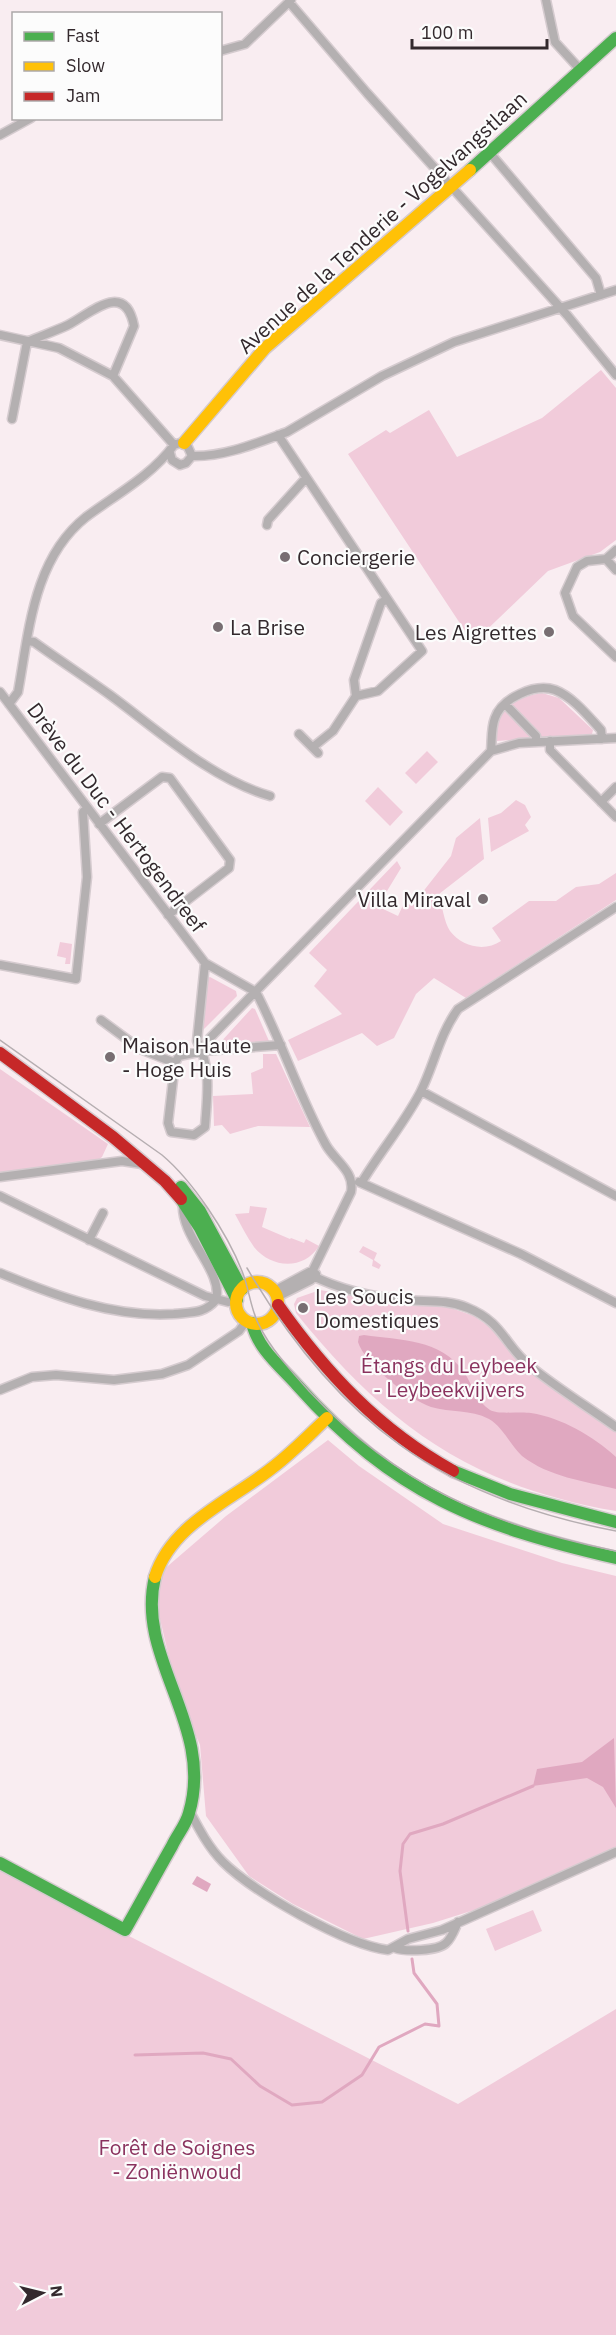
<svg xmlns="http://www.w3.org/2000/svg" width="616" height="2335" viewBox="0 0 616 2335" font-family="'IBM Plex Sans',sans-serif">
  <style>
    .green { fill: #f1cbda }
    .water { fill: #e0a8c0 }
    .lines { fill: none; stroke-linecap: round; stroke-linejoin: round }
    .stream { stroke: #e0a8c0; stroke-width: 3 }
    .street-casing { stroke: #d5cbcf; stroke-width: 11 }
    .fast-casing { stroke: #d5cbcf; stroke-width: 15 }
    .slow-casing { stroke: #d5cbcf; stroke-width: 15 }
    .jam-casing { stroke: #d5cbcf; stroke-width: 15 }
    .street { stroke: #b4b0b1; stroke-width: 8 }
    .fast { stroke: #4caf50; stroke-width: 12 }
    .slow { stroke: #ffc107; stroke-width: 12 }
    .jam { stroke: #c62828; stroke-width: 12 }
    .tram { stroke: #b6aeb1; stroke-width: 1.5 }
    .poi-dot { fill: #786e72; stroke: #fcfcfc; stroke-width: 2 }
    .labels { text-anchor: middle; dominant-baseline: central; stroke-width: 4.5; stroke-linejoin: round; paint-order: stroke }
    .street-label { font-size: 21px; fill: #33292d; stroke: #fcfcfc }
    .poi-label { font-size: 21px; fill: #33292d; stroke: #fcfcfc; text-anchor: start }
    .park-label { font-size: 21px; fill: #8a325e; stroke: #fcfcfc }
  </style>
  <rect width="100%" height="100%" fill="#f9edf1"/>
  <!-- green -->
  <path class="green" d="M601,370L616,388V540L600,552L548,571L473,643L348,454L386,430L390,433L429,410L457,457L542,418Z
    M542,693L559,698L593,730L592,734L497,741C494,711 515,697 542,693Z
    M427,751L438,762L416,784L405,773Z
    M378,787L403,812L390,826L365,801Z
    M516,800L525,805L531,817L525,825L529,831L491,852L488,818L501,813Z
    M480,818L484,859L439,894C442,905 444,922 450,931C462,947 485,952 501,941L492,928L529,901H556L576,887L599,884L616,873V900L466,998L434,978L416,994L394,1038L377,1046L362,1033L298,1061L288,1040L342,1014L314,986L327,970L309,953L397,861L401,868L387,891L381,908L398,916L404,903L418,898L451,856L456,838Z
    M60,942L72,944L70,964H65L66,958L57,956Z
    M210,977L236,991L237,996L203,1030L207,978Z
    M252,1008L255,1009L269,1041L218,1045Z
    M263,1054H276L310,1127L258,1126L230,1134L222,1125L214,1126L213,1096L253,1094L251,1073L263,1068Z
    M0,1069L108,1144L102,1157L90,1166L0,1175Z
    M250,1206L267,1208L262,1227L290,1239L291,1238L304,1243L306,1239L319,1246C304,1270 272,1269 254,1247C247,1237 241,1225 235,1214L249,1213Z
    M363,1246L377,1253L374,1260L381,1265L379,1269L372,1266L373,1260L359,1252Z
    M320,1290L401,1304L448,1307L474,1316L498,1333L528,1371L616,1432V1511C471,1486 386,1425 296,1313L294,1304L297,1298Z
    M328,1440L359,1466L443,1524L562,1563L616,1576V1848L487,1906L433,1923L363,1939L293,1904L249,1876L206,1816L200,1745L177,1692L154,1593L162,1571L226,1516Z
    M0,1860L127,1935L458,2104L616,2009V2335H0Z
    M533,1910L542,1931L495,1951L486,1929Z"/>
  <!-- water -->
  <path class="water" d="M364,1335C400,1340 441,1339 464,1372C472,1384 477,1402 490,1410C499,1415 520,1411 531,1413C562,1418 593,1436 616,1457V1489C584,1481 549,1477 522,1456C510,1445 503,1427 489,1419C470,1409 451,1413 431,1407C410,1400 364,1363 358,1342L359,1336Z
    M614,1738L616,1808L603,1787L587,1778L533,1786L537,1769L582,1762Z
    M197,1876L211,1884L207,1892L192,1884Z"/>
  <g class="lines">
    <!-- stream -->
    <path class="stream" d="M408,1931L400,1871L403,1844L410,1834L443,1824L533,1786
      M135,2055L203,2053L231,2059L260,2086L292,2105L322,2102L362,2075L379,2047L425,2024L439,2026L437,2004L414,1973L412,1959"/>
    <!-- street casing -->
    <g class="street-casing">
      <path id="street" d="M546,0L555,42L576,65
        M289,2L367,93L567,315L616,375
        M220,51L245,44L291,0
        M0,135L31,118
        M490,153L596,278L601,295
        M0,335L59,348L113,376L174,445
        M12,419L27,342C41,336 55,331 68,325C90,314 125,279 134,326L113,376
        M278,435L422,651L378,691L356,696
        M192,456C224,457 257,443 287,432L382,376L454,342L616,290
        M267,525L268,520L306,478
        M616,550L606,559L587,561L577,567L565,593L573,616L616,657
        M606,559L616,570
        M28,641L34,642C59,660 85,677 110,695C159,731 211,779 270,796
        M0,692L205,963L256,992
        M9,704L18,692C29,632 33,559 86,517C117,494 151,476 174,445L180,443L187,445L192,456L186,463L180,465L172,460L170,453
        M505,704L536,736V742
        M299,734L318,753
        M550,741V750L616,817
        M313,747L333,731L356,696L354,680L381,603L387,599
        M491,751C492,740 491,728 495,718C502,698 535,683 555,690C573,697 588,716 601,730L602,739
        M601,802L616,787
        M99,824L162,777L170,778L230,860L229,868L168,915
        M205,963L197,1041C212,1068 207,1097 205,1127L194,1135L171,1132L168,1123L175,1063L179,1056L203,1051L281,1045
        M0,965L76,979L87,877L83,812L87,809
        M256,992C282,1042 299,1096 326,1145C335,1161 355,1171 351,1192L313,1270L274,1291
        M101,1020L140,1049L175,1063
        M203,1051L210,1038L491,751L519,743L616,738
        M421,1091L616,1196
        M0,1177L122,1161L142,1164
        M359,1182L521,1254L616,1303
        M362,1182C380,1152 403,1125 420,1093C434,1066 439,1035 458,1009L616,907
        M0,1196L205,1296L228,1302L237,1300
        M183,1203C180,1238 224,1271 216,1300
        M89,1240L103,1213
        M0,1273C56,1296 114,1318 174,1314C192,1312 204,1314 216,1300
        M309,1274C338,1289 372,1297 405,1300C426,1302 447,1299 468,1308C503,1322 505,1346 530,1366C557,1388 588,1407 616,1427
        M277,1297L311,1280L316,1274
        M0,1390L32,1377L56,1375L114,1380L162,1374L188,1365L239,1331L247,1320
        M190,1812C199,1829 209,1848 223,1862C253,1892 346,1945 388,1950L408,1939L442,1930L616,1852
        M395,1948C405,1952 438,1951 446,1943C452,1938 455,1928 458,1922"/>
    </g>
    <!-- fast casing -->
    <g class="fast-casing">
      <path id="fast" d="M470,170L616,38
        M181,1187L200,1211L242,1289
        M181,1199L200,1228L237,1300
        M252,1323C258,1349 280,1366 297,1385C394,1494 478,1526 616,1558
        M453,1471L510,1494L616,1522
        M0,1863L125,1930C141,1902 156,1874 172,1846C177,1835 186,1825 189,1813C215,1725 135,1659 155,1577"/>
    </g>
    <!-- slow casing -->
    <g class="slow-casing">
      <path id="slow" d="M184,443L265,348L470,170
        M236 1303a21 21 0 1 1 42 0a21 21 0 1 1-42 0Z
        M155,1577C171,1524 232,1500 272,1468C292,1453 309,1435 327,1418"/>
    </g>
    <!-- jam casing -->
    <g class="jam-casing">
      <path id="jam" d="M0,1053L113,1137L165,1181L181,1199
        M278,1305C326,1373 379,1430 453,1471"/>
    </g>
    <!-- street -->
    <use href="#street" class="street"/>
    <!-- fast -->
    <use href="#fast" class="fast"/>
    <!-- slow -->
    <use href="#slow" class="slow"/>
    <!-- jam -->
    <use href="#jam" class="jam"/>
    <!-- tram -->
    <path class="tram" d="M0,1040L162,1155C193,1181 227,1233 242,1271C249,1288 250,1306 258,1323C270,1348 291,1371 310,1392C398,1486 493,1526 616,1551
      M247,1268C336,1421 441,1498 616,1531"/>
  </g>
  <!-- markers -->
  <g class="poi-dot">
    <circle cx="285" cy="557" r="6"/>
    <circle cx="218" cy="627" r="6"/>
    <circle cx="549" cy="632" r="6"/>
    <circle cx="483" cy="899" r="6"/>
    <circle cx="110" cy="1057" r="6"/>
    <circle cx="303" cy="1308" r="6"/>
  </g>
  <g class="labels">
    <!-- street labels -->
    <g class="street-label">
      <text transform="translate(382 222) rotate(-42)">Avenue de la Tenderie - Vogelvangstlaan</text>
      <text transform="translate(117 817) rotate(53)">Drève du Duc - Hertogendreef</text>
    </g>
    <!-- poi labels -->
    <g class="poi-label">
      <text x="297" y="557">Conciergerie</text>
      <text x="230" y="627">La Brise</text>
      <text x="537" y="632" text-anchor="end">Les Aigrettes</text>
      <text x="471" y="899" text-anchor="end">Villa Miraval</text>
      <text x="122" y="1045">Maison Haute<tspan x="122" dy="24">- Hoge Huis</tspan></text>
      <text x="315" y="1296">Les Soucis<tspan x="315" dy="24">Domestiques</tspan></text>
    </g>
    <!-- park labels -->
    <g class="park-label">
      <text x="449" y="1365">Étangs du Leybeek<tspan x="449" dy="24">- Leybeekvijvers</tspan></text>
      <text x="177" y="2147">Forêt de Soignes<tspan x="177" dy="24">- Zoniënwoud</tspan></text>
    </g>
  </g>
  <!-- legend -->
  <rect x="12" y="12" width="210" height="108" fill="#fcfcfc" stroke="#aca8a9" stroke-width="1.5"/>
  <rect x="24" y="32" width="30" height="9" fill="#4caf50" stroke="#aca8a9" stroke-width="1.5"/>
  <text x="66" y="42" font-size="18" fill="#33292d">Fast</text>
  <rect x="24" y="62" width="30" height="9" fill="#ffc107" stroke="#aca8a9" stroke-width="1.5"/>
  <text x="66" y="72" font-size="18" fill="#33292d">Slow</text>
  <rect x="24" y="92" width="30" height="9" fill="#c62828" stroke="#aca8a9" stroke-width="1.5"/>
  <text x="66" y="102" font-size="18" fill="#33292d">Jam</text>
  <!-- north arrow -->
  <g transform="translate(42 2293) rotate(83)" stroke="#fcfcfc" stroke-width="4.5" paint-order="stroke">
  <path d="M0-4.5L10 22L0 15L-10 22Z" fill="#33292d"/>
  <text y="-9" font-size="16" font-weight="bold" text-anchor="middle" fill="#33292d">N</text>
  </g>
  <!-- scale -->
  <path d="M412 39v9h135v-9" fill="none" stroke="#33292d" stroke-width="3"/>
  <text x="421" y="39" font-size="18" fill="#33292d" stroke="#fcfcfc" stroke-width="4.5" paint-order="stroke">100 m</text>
</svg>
